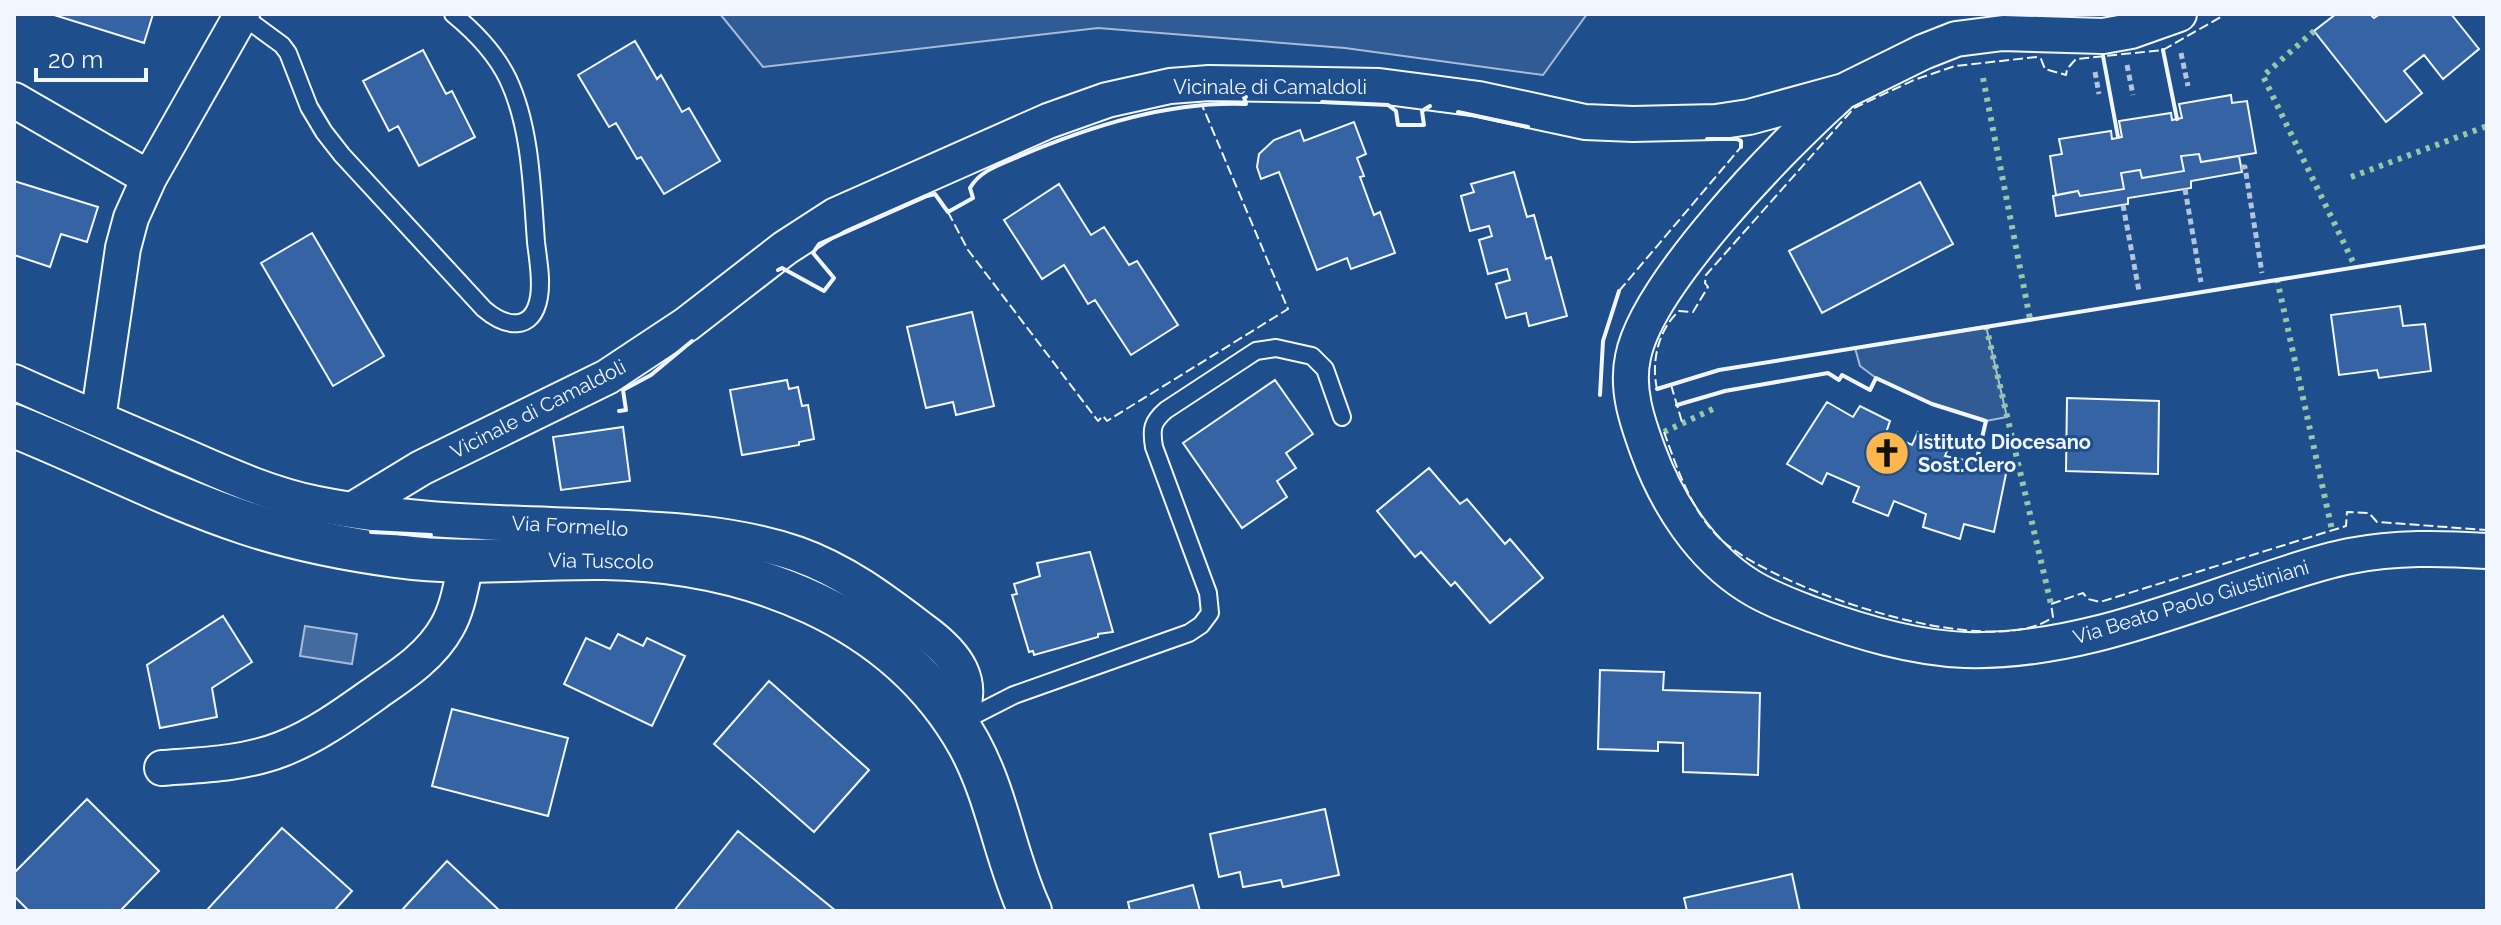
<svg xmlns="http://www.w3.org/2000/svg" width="2501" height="925" viewBox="0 0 2501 925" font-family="Raleway,sans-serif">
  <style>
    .built { fill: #305b95; stroke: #a8bbd7; stroke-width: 2 }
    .water { fill: #446ba0; stroke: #a8bbd7; stroke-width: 2 }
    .building { fill: #3563a3; stroke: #f2f6ff; stroke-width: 2 }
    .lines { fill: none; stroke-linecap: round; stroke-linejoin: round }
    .service-casing { stroke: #f2f6ff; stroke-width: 20 }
    .minor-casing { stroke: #f2f6ff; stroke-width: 38 }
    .tertiary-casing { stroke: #f2f6ff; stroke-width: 46 }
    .path { stroke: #b3c4dc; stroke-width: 5; stroke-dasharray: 6 4; stroke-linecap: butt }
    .service { stroke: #1f4e8c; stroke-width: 16 }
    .minor { stroke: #1f4e8c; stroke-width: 34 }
    .tertiary { stroke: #1f4e8c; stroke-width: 42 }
    .hedge { stroke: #97c8a6; stroke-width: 6; stroke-dasharray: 4 6; stroke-linecap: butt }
    .fence { stroke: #f2f6ff; stroke-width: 2; stroke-dasharray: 10 4; stroke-linecap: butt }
    .wall { stroke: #f2f6ff; stroke-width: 4 }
    .labels { text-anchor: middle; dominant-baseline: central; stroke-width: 6; stroke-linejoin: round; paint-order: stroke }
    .street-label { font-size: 20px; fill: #f2f6ff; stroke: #1f4e8c }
    .poi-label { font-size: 20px; font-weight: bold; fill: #f2f6ff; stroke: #1f4e8c; text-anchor: start }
  </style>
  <rect width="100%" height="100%" fill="#1f4e8c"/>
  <!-- built -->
  <path class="built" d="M720,14H1587L1543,75L1345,48L1098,28L763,67Z
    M1986,326L2007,417L1986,421L1932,404L1876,378L1860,366L1855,348Z"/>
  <!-- water -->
  <path class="water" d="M305,626L357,634L352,664L300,656Z"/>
  <!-- building -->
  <path class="building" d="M51,14H153L144,43Z
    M2336,14H2370L2374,18L2380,14H2451L2479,49L2443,79L2424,55L2404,71L2422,93L2386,122L2314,31Z
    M635,41L657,79L661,75L682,112L689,108L720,161L664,194L641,157L637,159L616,123L609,127L578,75Z
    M423,50L446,94L452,91L475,137L419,166L398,126L389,131L363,81Z
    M2231,95L2232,103L2247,101L2256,153L2201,162L2199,154L2181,156L2184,171L2142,178L2140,170L2121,173L2124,189L2080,196L2078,191L2056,195L2050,156L2062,154L2059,139L2111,131L2112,139L2122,137L2119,121L2171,113L2172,120L2182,118L2179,104Z
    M1354,122L1366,154L1357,158L1364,176L1360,177L1374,215L1380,212L1395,253L1351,269L1347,258L1317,270L1279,172L1261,179L1257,167L1259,154L1274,140L1300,130L1304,141Z
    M2199,154L2201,162L2239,156L2242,172L2191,181V188L2128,198V204L2056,216L2053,196L2078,191L2080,196L2124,189L2121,173L2140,170L2142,178L2184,171L2181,156Z
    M1514,172L1527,217L1534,215L1546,259L1551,257L1567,316L1529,326L1526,313L1506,318L1496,284L1510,280L1507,269L1488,274L1479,240L1492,236L1489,226L1470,231L1461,196L1474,192L1471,184Z
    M14,181L98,207L87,242L61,234L50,267L14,255Z
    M1920,182L1953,244L1822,313L1789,251Z
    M1059,184L1091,235L1104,227L1129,265L1137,261L1178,325L1131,355L1095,300L1088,304L1064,265L1042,279L1004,220Z
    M312,233L384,356L333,386L261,263Z
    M2400,306L2403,326L2425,324L2431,371L2379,378L2377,370L2339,375L2331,315Z
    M972,312L994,406L956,415L953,402L926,408L907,327Z
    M787,380L789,389L798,387L802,406L808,405L814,439L799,442V445L742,455L730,390Z
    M1275,380L1313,434L1286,453L1296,468L1277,481L1287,497L1242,528L1183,443Z
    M2067,398L2159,401L2158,474L2066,471Z
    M1827,402L1853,417L1860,406L1890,421L1886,433L1912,445L1918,432L1950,443L1945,456L2007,469L1994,532L1964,524L1960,539L1923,527L1926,514L1894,501L1888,516L1853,502L1859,487L1827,473L1822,484L1787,464Z
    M623,427L630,481L561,490L553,437Z
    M1429,468L1460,504L1467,499L1505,544L1510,539L1543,578L1490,623L1455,582L1451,586L1421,552L1415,557L1377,511Z
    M1090,552L1113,632L1098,634V637L1034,655L1033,651L1029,652L1012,595L1017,594L1014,584L1040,576L1037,563Z
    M223,616L252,662L212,688L217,717L160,728L147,665Z
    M618,634L643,646L647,638L685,656L652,726L564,684L586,638L610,649Z
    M1600,670L1664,672L1663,690L1760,693L1758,775L1683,772V743L1658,742V751L1598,749Z
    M769,681L869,770L814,832L714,744Z
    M452,709L568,738L548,816L432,786Z
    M87,799L159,871L120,911H29L14,896V873Z
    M1325,809L1339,875L1283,887L1281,880L1243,887L1240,872L1219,877L1210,834Z
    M282,828L352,891L334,911H206Z
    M738,831L836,911H674Z
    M447,861L500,911H401Z
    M1792,874L1800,911H1687L1684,898Z
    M1193,885L1200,911H1130L1128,902Z"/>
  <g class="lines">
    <!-- service casing -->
    <g class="service-casing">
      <path id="service" d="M241,15L282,45L288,53L309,107L324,132L342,155L484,309C505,327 533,333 539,297C542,279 538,260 536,242C532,189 531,128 508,79C495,52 475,32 453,14
        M961,722L1014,695L1189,633L1201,625L1210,613L1208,593L1154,447C1151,429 1152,422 1166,410L1256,351L1276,348L1312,356L1325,369L1342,417"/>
    </g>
    <!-- minor casing -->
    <g class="minor-casing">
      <path id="minor" d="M1839,95C1782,146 1647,284 1633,357C1626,389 1637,421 1648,451C1667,503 1701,556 1749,586C1768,598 1790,606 1811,614C1860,632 1913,648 1965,650C2066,653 2164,614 2258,583C2288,573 2319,562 2350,556C2396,547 2441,548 2487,551
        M14,100L149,178
        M14,382C67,406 121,429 175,452C221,472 267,494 317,504C412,523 510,523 606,527C671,530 735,533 797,554C843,570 883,600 921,629C956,654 979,682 956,724
        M98,419L123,248L131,218L149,178L242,14
        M352,510L421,468L607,377L687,324L785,248L836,215L1048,121L1107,100L1170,86L1209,83L1379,86L1479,99L1585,122L1633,124L1716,122L1749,117L1844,91L1923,52L1956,39L2003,33L2103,36L2131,31L2179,14
        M162,768C202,765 244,764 282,749C318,735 350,711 381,689C406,672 432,654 447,627C458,608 461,585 466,563"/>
    </g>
    <!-- tertiary casing -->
    <g class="tertiary-casing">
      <path id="tertiary" d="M14,426C92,457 167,497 246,523C294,539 345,549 396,556C466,566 534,557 604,558C747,560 896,614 969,744C998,797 1005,857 1030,911"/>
    </g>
    <!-- path -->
    <path class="path" d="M2181,53L2188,86
      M2127,65L2133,95
      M2095,72L2099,94
      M2241,167H2245L2262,273
      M2185,189L2201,282
      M2123,205L2139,291"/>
    <!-- service -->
    <use href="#service" class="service"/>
    <!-- minor -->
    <use href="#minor" class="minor"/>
    <!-- tertiary -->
    <use href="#tertiary" class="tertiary"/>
    <!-- hedge -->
    <path class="hedge" d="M2314,31L2263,76L2355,266
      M1983,78L2030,319
      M2351,177L2487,126
      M2277,279L2332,530
      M1986,326L2051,604
      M1664,432L1715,408"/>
    <!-- fence -->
    <path class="fence" d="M948,212L968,250L1098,421L1103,416L1107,421L1288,309L1202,105
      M1619,291L1741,147
      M1671,385L1682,422
      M1657,389C1651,362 1658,330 1679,311L1693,312L1708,287L1705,283L1706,275L1854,108L1914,80L1955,66L2037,57L2041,59L2045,69L2066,75L2067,69L2076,59L2163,50L2226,14
      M1664,432C1678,471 1693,516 1725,543C1780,590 1991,663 2053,617L2051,604L2083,593L2088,599L2100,602L2346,526L2347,512L2369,513L2377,522L2487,530"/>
    <!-- wall -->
    <path class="wall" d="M2163,50L2177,119
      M2103,56L2118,137
      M1322,102L1388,105L1396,111L1398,125H1424L1422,111L1430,106
      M1458,112L1528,127
      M1707,139H1737L1741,141V147
      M778,270L782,268L824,291L834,278L813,253L819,244L927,196L935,194L948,212L973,198L970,188C980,170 1002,164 1020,156C1091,126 1169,101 1246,104L1244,97H1246
      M1657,389L1719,370L2487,246
      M1600,395L1603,341L1619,291
      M1677,405L1725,391L1828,373L1839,380L1842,375L1870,390L1876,378L1932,404L1986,421L1976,463
      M619,411L626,410L623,390L651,375L692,341
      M371,532L431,535"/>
  </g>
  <!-- icons -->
  <defs>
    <g id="church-disc" transform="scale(2.3)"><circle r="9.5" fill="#ffb74d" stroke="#1f4e8c"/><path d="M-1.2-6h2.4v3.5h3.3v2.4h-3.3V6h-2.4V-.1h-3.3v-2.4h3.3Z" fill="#111"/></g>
  </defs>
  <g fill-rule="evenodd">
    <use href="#church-disc" x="1887" y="453"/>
  </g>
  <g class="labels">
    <!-- street labels -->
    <g class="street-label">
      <text x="1270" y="87">Vicinale di Camaldoli</text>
      <text transform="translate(538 409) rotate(-27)">Vicinale di Camaldoli</text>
      <text transform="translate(570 526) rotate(3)">Via Formello</text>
      <text transform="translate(601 561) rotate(1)">Via Tuscolo</text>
      <text transform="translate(2191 602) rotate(-17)">Via Beato Paolo Giustiniani</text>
    </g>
    <!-- poi labels -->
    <g class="poi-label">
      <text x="1918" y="442">Istituto Diocesano<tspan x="1918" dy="23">Sost.Clero</tspan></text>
    </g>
  </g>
  <!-- border -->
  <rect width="2501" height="925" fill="none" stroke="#f2f6ff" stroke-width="32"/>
  <!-- scale -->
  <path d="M36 68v12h110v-12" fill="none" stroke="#f2f6ff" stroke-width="4"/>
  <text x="48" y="68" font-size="24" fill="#f2f6ff" stroke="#1f4e8c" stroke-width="6" paint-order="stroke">20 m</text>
</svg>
